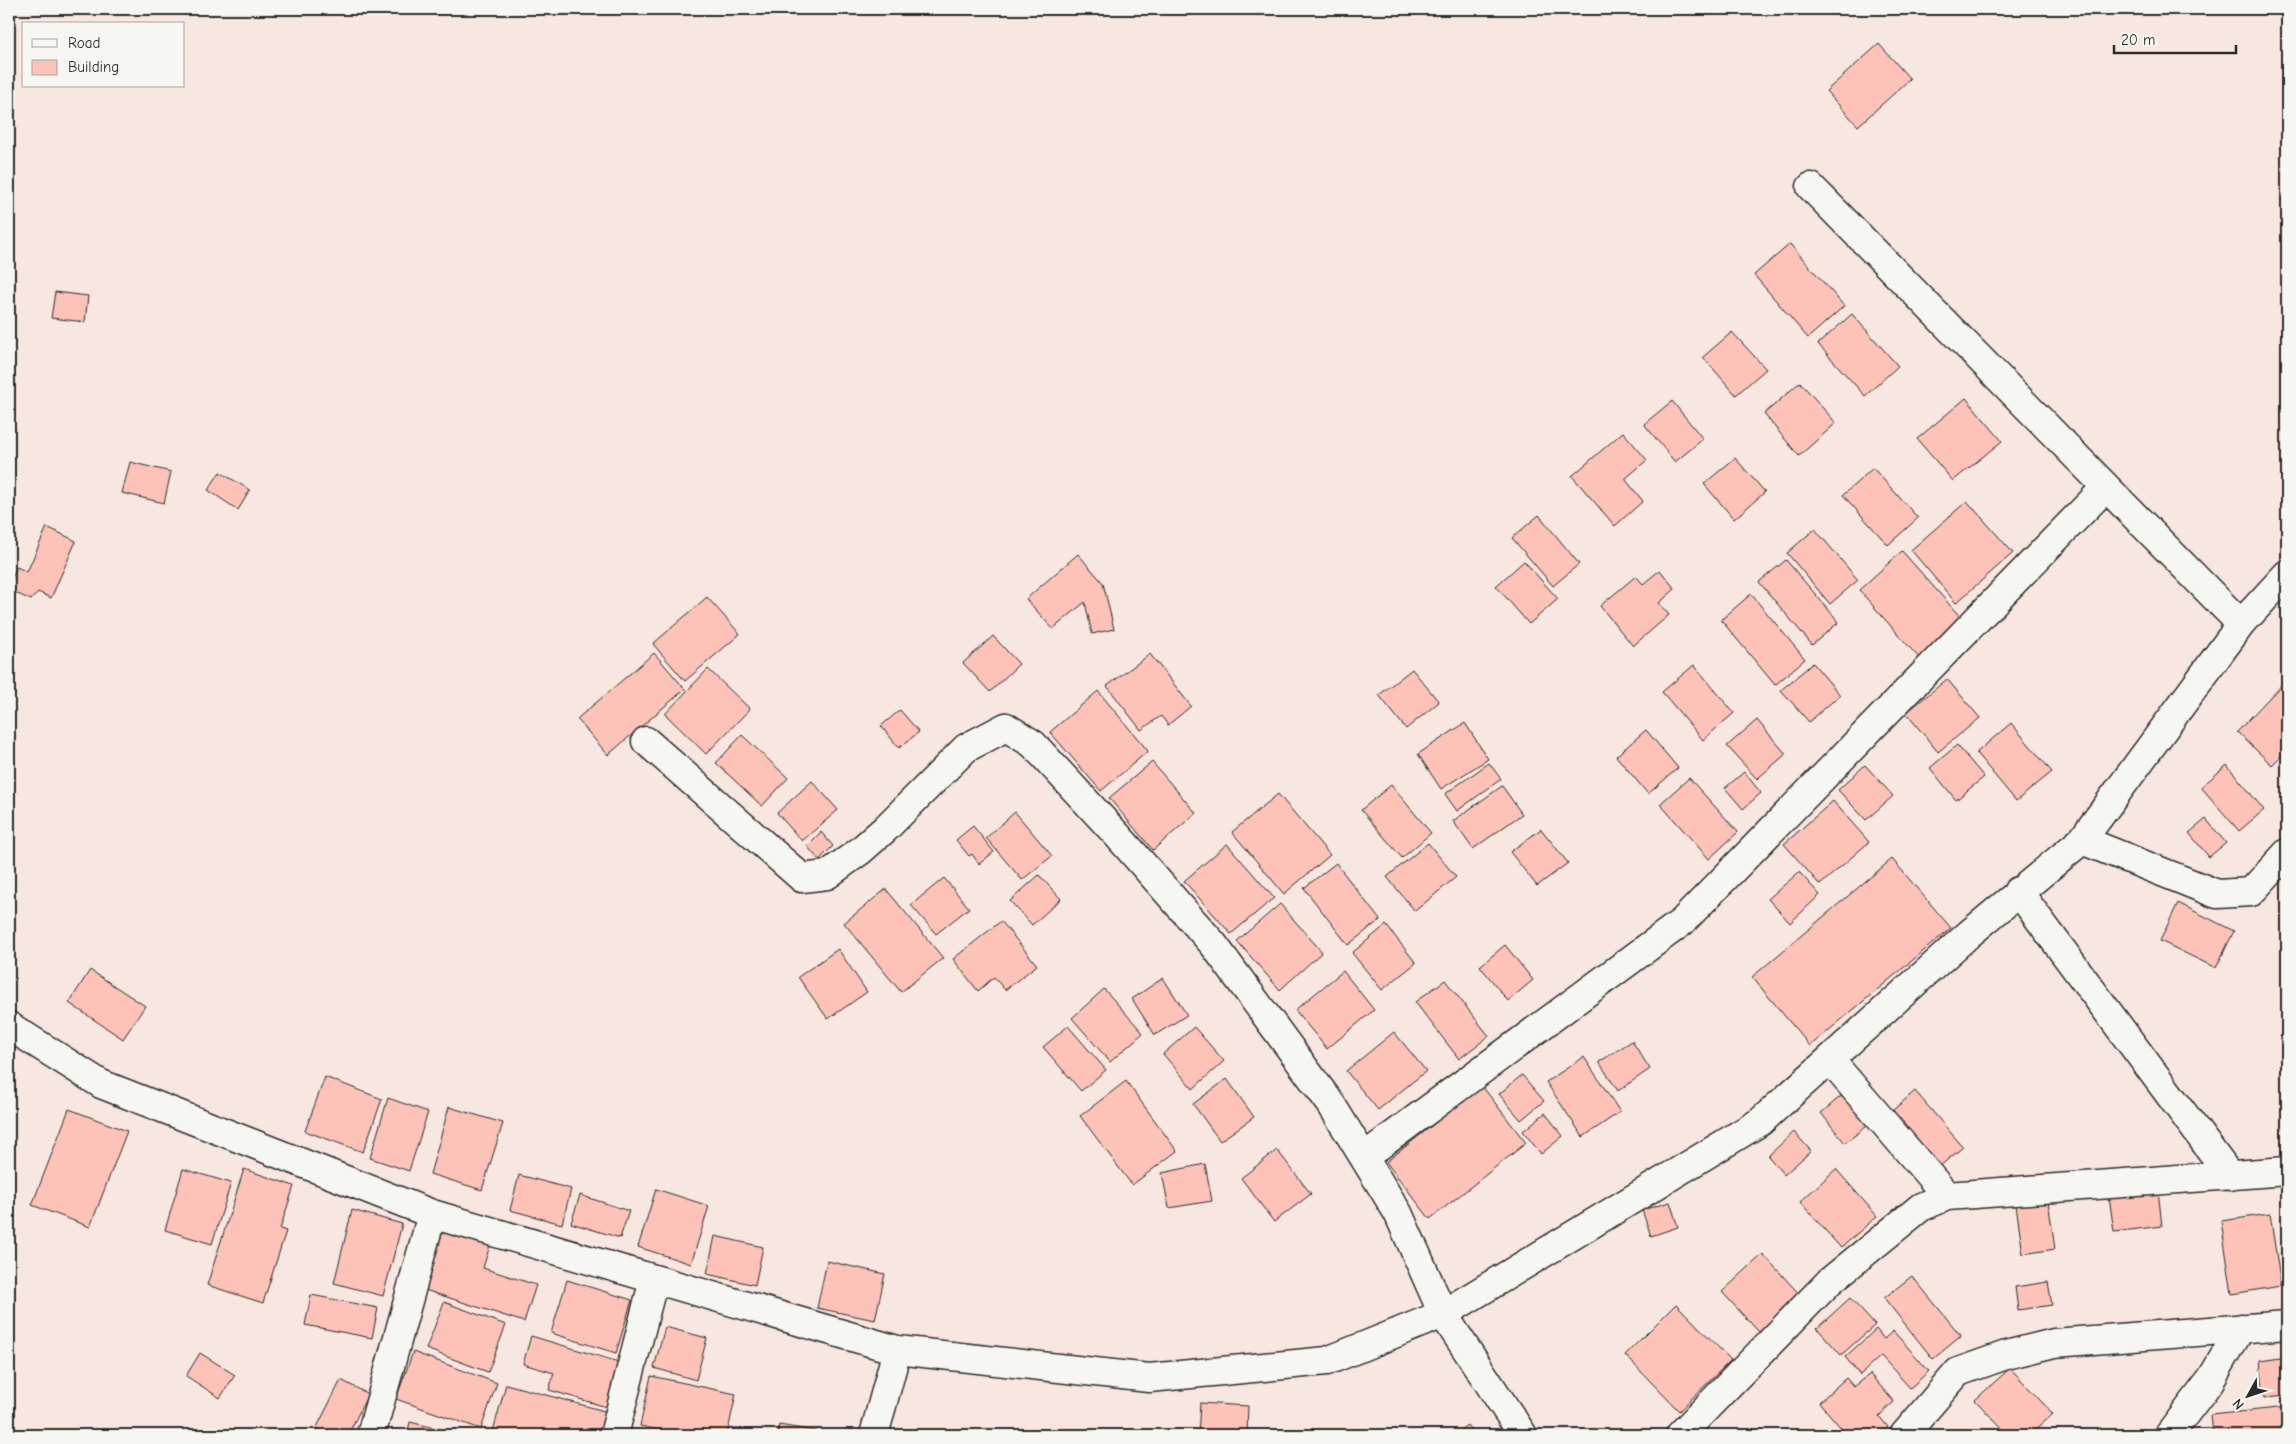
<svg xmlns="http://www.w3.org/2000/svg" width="2296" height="1444" viewBox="0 0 2296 1444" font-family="'Comic Neue',sans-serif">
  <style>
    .building { fill: #fdc2b8; stroke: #2b2b2b }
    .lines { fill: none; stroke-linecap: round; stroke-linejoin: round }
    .minor-casing { stroke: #2b2b2b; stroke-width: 31 }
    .minor { stroke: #f6f6f2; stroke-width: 28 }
  </style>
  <rect width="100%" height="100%" fill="#f8e6e1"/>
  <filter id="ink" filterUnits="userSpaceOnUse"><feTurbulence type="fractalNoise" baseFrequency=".02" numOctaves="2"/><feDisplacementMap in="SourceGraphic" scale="10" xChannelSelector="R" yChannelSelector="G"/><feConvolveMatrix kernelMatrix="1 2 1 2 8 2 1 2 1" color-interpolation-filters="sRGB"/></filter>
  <g filter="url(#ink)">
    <!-- building -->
    <path class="building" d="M1879,44L1910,79L1858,126L1826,91Z
      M1790,244L1844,306L1808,338L1754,275Z
      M55,292L88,296L85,322L51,318Z
      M1852,314L1898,366L1865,396L1818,344Z
      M1732,332L1766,369L1736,395L1703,357Z
      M1800,382L1836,423L1799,456L1764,414Z
      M1966,398L2002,441L1953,481L1917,439Z
      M1672,401L1703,439L1675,462L1644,424Z
      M1623,432L1647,460L1625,479L1643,501L1615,526L1572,476Z
      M1735,458L1765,492L1734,519L1704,484Z
      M130,462L171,472L164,503L122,493Z
      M1873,468L1918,518L1888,545L1843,495Z
      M220,472L250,490L238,510L208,490Z
      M1967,501L2013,553L1956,603L1911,550Z
      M1539,515L1579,564L1553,586L1512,538Z
      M47,527L76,541L51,598L38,592L31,600L9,590V584L17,567L27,572Z
      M1815,529L1858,580L1830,604L1787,553Z
      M1902,551L1963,620L1920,659L1859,590Z
      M1078,554L1103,583L1114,629L1092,634L1085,602L1053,629L1026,599Z
      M1786,560L1839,622L1812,645L1759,582Z
      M1524,561L1558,599L1529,624L1496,586Z
      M1660,570L1675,589L1659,603L1669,615L1633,646L1600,606L1636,576L1643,584Z
      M1751,594L1805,659L1775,685L1721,620Z
      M707,597L740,634L685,681L653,644Z
      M993,636L1019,664L990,692L963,663Z
      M654,653L685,689L608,755L577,719Z
      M1150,654L1191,706L1168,725L1161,716L1141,730L1107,686Z
      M1813,663L1840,695L1809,722L1781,690Z
      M1694,665L1734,713L1703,740L1662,692Z
      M708,669L750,709L706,754L665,714Z
      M1412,669L1439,702L1406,729L1379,695Z
      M1947,679L1980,718L1938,752L1906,713Z
      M2285,681L2287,683V750L2272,765L2237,732Z
      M1098,691L1148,751L1101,791L1050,732Z
      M900,710L919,732L899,748L881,726Z
      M1757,720L1786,754L1757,779L1727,746Z
      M1465,723L1488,759L1441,789L1418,754Z
      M2011,723L2052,772L2016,801L1976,753Z
      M1646,730L1678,768L1648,794L1616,756Z
      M742,735L788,778L762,806L716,763Z
      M1957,745L1984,777L1956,800L1930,768Z
      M1152,762L1196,813L1153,850L1109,798Z
      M1489,763L1501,779L1457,811L1445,794Z
      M1865,765L1893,796L1866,820L1838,790Z
      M2227,765L2264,810L2239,831L2201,787Z
      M1744,772L1761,793L1743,809L1725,788Z
      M1689,778L1738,832L1709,859L1660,804Z
      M812,781L838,810L802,841L777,813Z
      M1391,785L1431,833L1402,858L1361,810Z
      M1502,786L1522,814L1473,849L1453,821Z
      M1278,794L1330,855L1284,894L1232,832Z
      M1833,801L1869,842L1820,885L1784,844Z
      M1015,812L1052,856L1022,880L986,838Z
      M2206,819L2226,843L2209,857L2189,833Z
      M973,826L994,852L979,864L972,854L969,856L956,840Z
      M1541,829L1568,863L1537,886L1510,852Z
      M821,832L833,846L819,860L807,846Z
      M1428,843L1456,877L1415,911L1387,877Z
      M1227,844L1274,898L1231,934L1184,881Z
      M1892,859L1951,928L1810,1046L1752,977Z
      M1336,863L1380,920L1348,945L1304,888Z
      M1799,872L1820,895L1790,923L1768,899Z
      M1039,875L1061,899L1032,925L1010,901Z
      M944,878L969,908L936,934L911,905Z
      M886,889L943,958L901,992L844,923Z
      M2178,903L2234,931L2216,968L2160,941Z
      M1280,904L1322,952L1280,990L1237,941Z
      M1001,921L1037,965L1005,990L994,977L978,991L953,959Z
      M1386,925L1416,963L1382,990L1352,953Z
      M1505,945L1533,980L1508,1001L1480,966Z
      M838,949L867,992L828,1019L798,977Z
      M90,970L145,1006L123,1039L69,1003Z
      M1343,971L1374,1010L1327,1049L1295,1010Z
      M1163,978L1187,1015L1155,1035L1132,999Z
      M1445,980L1489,1036L1459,1059L1415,1002Z
      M1104,989L1143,1033L1110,1062L1072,1018Z
      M1068,1026L1106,1070L1081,1091L1043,1047Z
      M1194,1027L1224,1061L1193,1089L1163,1054Z
      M1394,1032L1426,1071L1378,1110L1346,1071Z
      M1632,1041L1650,1069L1618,1091L1599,1062Z
      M1584,1057L1620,1112L1583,1137L1546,1082Z
      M1522,1075L1544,1101L1521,1120L1499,1094Z
      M325,1077L382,1099L363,1152L305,1131Z
      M1227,1079L1254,1117L1220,1141L1193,1104Z
      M1126,1081L1177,1151L1132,1185L1080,1116Z
      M1482,1086L1526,1143L1430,1219L1386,1162Z
      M1915,1091L1963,1147L1940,1166L1892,1111Z
      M1846,1092L1871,1123L1845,1143L1821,1113Z
      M388,1098L428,1112L409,1171L370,1158Z
      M449,1107L503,1123L482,1190L430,1174Z
      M69,1109L127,1131L90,1227L32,1205Z
      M1545,1113L1563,1136L1541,1154L1523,1131Z
      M1794,1132L1811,1151L1784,1175L1768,1156Z
      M1277,1150L1311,1194L1274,1222L1241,1178Z
      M1205,1164L1212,1201L1169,1208L1162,1173Z
      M183,1169L231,1183L212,1244L165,1230Z
      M244,1169L294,1186L280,1229L286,1231L263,1303L207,1285Z
      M1836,1169L1877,1216L1841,1248L1800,1202Z
      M519,1175L571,1189L562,1224L510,1210Z
      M656,1189L709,1206L691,1264L638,1247Z
      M2158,1190L2162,1226L2114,1232L2109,1196Z
      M580,1195L629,1211L620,1238L571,1223Z
      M2048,1201L2055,1249L2023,1254L2016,1205Z
      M1670,1202L1678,1227L1651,1236L1642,1210Z
      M352,1210L402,1224L383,1296L334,1283Z
      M2270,1214L2281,1286L2232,1294L2221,1221Z
      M444,1227L491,1242L483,1268L536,1285L524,1322L425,1290Z
      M715,1236L763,1247L755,1285L707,1274Z
      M1763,1254L1800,1295L1759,1332L1722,1292Z
      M827,1261L885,1274L875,1320L817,1308Z
      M1912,1276L1961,1336L1933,1359L1884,1298Z
      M567,1280L632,1300L616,1353L551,1333Z
      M2048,1282L2052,1305L2018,1310L2015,1287Z
      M311,1295L378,1308L372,1338L305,1325Z
      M1850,1298L1875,1325L1841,1355L1817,1328Z
      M444,1302L506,1325L488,1372L426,1349Z
      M1676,1304L1731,1360L1679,1411L1625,1355Z
      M665,1327L707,1338L696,1380L654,1368Z
      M1876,1329L1884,1339L1893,1331L1929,1371L1910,1388L1881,1356L1860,1375L1845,1357Z
      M531,1336L622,1363L610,1408L549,1390L554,1373L523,1364Z
      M413,1352L497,1383L481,1429L396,1399Z
      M200,1353L235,1375L220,1398L186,1376Z
      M2287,1357V1396L2264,1398L2260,1361Z
      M2010,1368L2053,1414L2030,1435H2008L1975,1400Z
      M1870,1374L1894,1402L1879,1416L1888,1427L1879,1435H1847L1819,1402L1846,1378L1854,1387Z
      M651,1376L736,1394L727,1435H683L640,1426Z
      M341,1380L368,1394L348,1435H329L316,1429Z
      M506,1384L608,1412L601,1435H492Z
      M1200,1403L1248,1406L1247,1435H1198Z
      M2287,1407V1435H2213L2211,1415Z
      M410,1422L451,1432V1435H407Z
      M779,1425L827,1433L826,1435H778Z
      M1467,1425L1475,1435H1454Z"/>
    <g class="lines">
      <!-- minor casing -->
      <g class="minor-casing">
        <path id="minor" d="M1811,187L2241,624
          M646,741L802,878L827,875L860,851L885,829L966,748L1006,727L1033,744L1118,836L1214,945L1331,1104L1398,1213L1443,1314L1523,1435
          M2082,840L2241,624L2287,574
          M2018,891L2230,1176
          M9,1026L101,1084L432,1214L897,1350L1149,1378L1327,1361L1443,1314L1760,1122L1969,934L2082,840L2217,894L2251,892L2287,853
          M1830,1060L1947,1196
          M1364,1157L1682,922L2106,487
          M371,1435L432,1214
          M614,1435L654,1279
          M874,1435L897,1350
          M1680,1435L1830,1281L1921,1207L1947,1196L2287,1171
          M1904,1435L1958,1372L2006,1355L2054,1343L2287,1325
          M2169,1435L2210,1381L2241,1328"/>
      </g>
      <!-- minor -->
      <use href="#minor" class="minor"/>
    </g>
  </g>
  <!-- margin -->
  <rect width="2296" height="1444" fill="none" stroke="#f6f6f2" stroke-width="30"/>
  <rect x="15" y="15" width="2266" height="1414" fill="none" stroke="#2b2b2b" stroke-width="2" filter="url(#ink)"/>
  <!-- legend -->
  <rect x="22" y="22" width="162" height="65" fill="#f6f6f2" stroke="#a5a5a2"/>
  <rect x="32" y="39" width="25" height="8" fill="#f6f6f2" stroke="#a5a5a2"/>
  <text x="68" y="48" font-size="15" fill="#2b2b2b">Road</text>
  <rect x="32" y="60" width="25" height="15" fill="#fdc2b8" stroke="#a5a5a2"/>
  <text x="68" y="72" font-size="15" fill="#2b2b2b">Building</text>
  <!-- north arrow -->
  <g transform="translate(2248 1396) rotate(230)" stroke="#f6f6f2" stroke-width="4" paint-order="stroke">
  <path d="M0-4L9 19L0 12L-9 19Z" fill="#2b2b2b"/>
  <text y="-8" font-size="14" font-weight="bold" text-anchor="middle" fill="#2b2b2b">N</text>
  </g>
  <!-- scale -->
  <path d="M2114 45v8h122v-8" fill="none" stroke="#2b2b2b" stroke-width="2.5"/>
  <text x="2121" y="45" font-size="15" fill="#2b2b2b" stroke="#f6f6f2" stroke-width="4" paint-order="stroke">20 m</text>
</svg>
